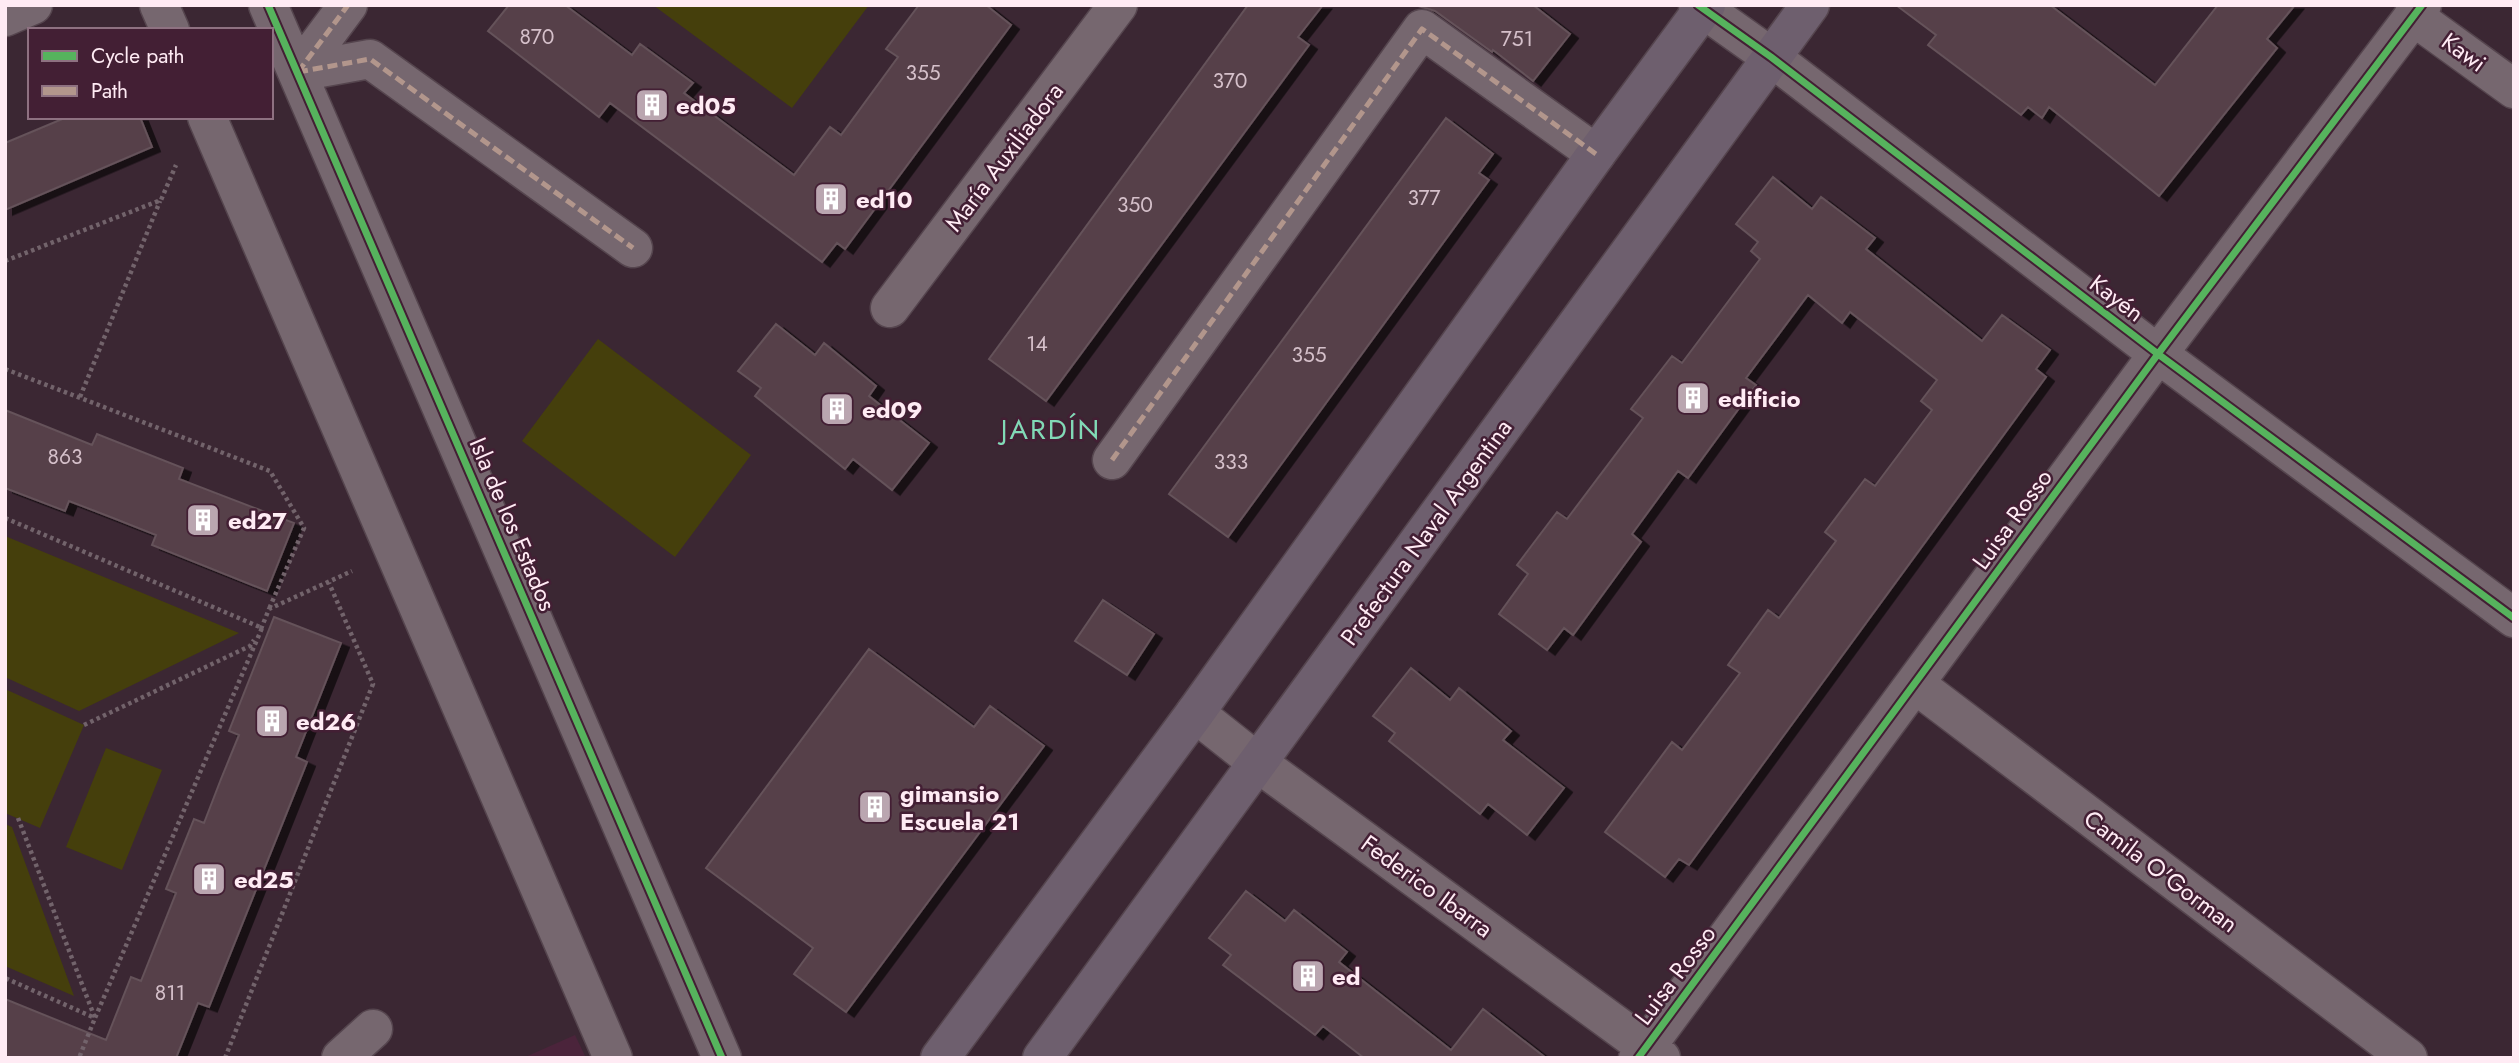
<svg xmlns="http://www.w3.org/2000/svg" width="2519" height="1063" viewBox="0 0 2519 1063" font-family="Jost,sans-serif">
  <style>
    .built { fill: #4b243b }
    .green { fill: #453f0c }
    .building { fill: #56414a; stroke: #65525a; stroke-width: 2; filter: url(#shadow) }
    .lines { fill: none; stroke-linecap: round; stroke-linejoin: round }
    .minor-casing { stroke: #55454e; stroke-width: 41 }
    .major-casing { stroke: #55454e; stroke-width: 41 }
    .path { stroke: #72636b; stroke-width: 4.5; stroke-dasharray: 3.5 3.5; stroke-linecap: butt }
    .minor { stroke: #76676f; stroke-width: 38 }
    .major { stroke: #6e5f6e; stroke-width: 38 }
    .quiet { stroke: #b2968c; stroke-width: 5; stroke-dasharray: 10 5; stroke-linecap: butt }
    .cycleway-casing { stroke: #431f34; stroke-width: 11 }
    .cycleway { stroke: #56b35d; stroke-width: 7 }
    .labels { text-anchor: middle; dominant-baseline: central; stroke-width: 5; stroke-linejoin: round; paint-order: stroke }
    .number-label { font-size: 21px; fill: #d5c0ca }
    .street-label { font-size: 24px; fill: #ffebf4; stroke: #431f34 }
    .poi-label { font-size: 24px; font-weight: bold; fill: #ffebf4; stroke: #431f34; text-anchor: start }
    .quarter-label { font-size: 28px; letter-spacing: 2px; fill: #81d9b6; stroke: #431f34 }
  </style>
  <defs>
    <filter id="shadow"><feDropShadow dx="8" dy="4.5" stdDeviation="0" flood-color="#0009"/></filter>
  </defs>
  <rect width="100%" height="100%" fill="#3b2733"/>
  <!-- built -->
  <path class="built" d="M575,1035L586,1058H523Z"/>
  <!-- green -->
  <path class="green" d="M653,5H869L792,108Z
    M598,339L751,455L675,557L522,441Z
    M5,536L239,633L79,711L7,678Z
    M5,689L84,725L40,828L5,813Z
    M106,748L162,770L122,870L66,847Z
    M5,824L12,827L74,996L5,966Z"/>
  <!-- building -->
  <path class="building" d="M509,5H565L632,55L640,44L693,83L684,93L794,175L830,127L841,135L898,57L886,49L919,5H986L1011,25L845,249L837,243L822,262L610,103L599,117L488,31Z
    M1248,5H1323L1298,37L1309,45L1046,401L989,359Z
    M1415,5H1533L1570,34L1533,81L1493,50L1492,52L1435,11Z
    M1896,5H2050L2155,85L2218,5H2295L2267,39L2277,48L2159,196L2049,107L2042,118L2028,107L2021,115L1928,45L1936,35Z
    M67,117H140L152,147L5,210V143Z
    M1446,118L1493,154L1479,173L1489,180L1228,537L1169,494Z
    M1773,177L1812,209L1821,197L1841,212L1875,238L1866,249L1982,341L2002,315L2050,350L2036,369L2046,377L1689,865L1679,859L1665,877L1605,832L1672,742L1682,750L1740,673L1728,665L1768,610L1779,618L1836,541L1825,532L1865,479L1875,486L1932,410L1921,401L1937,380L1850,312L1842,323L1808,295L1746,378L1756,385L1688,478L1678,471L1632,534L1641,542L1573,635L1564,628L1547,650L1499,614L1528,574L1517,565L1557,512L1567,519L1643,418L1631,409L1672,356L1682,363L1760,259L1751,251L1758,242L1736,224Z
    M776,324L815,355L824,343L876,386L869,396L929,443L892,490L853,459L845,469L755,396L761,388L738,371Z
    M5,410L92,445L97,434L183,468L179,479L294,523L267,591L152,545L156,535L113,518L69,501L65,511L5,488Z
    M1103,600L1154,634L1127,675L1075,641Z
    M274,617L341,643L296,757L307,762L209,1007L198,1003L176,1058H5V999L106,1040L131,977L141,981L176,893L166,889L194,819L204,823L221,779L239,735L229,731Z
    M869,649L974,727L990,706L1044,746L846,1012L794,974L813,948L706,868Z
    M1411,668L1450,700L1459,688L1511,731L1503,740L1564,788L1527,835L1488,804L1480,814L1389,741L1395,733L1373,716Z
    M1246,891L1285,921L1294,910L1318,929L1347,952L1339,962L1451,1050L1483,1009L1546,1058H1364L1323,1026L1315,1035L1223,965L1231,955L1209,938Z"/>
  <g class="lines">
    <!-- minor casing -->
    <g class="minor-casing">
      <path id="minor" d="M159,5L170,30
        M268,5L722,1058
        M1698,5L1771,57L2158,354L2514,618
        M2413,16L2514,89
        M5,17L33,5
        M298,72L370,59L633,248
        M298,72L348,5
        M207,117L613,1058
        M890,308L1118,5
        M1112,460L1422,29L1596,154
        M1915,684L2408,1058
        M1195,713L1258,763L1661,1058
        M341,1058L373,1029
        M1638,1058L2158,354L2422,5"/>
    </g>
    <!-- major casing -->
    <g class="major-casing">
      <path id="major" d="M940,1058L1195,713L1596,154L1706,5
        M1042,1058L1810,5"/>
    </g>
    <!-- path -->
    <path class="path" d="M5,261L161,200L176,165
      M5,369L270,471L304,528L269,609
      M80,397L160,201
      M5,518L262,628L95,1018L5,978
      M261,629L269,609L352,571
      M84,725L250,646L254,640
      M18,818L95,1018L79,1058
      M225,1058L373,684L329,583"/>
    <!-- minor -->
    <use href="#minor" class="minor"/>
    <!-- major -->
    <use href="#major" class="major"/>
    <!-- quiet -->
    <path class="quiet" d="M298,72L370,59L633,248
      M298,72L348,5
      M1112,460L1422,29L1596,154"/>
    <!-- cycleway casing -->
    <g class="cycleway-casing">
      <path id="cycleway" d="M268,5L722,1058
        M1698,5L1771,57L2158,354L2514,618
        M1638,1058L2158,354L2422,5"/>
    </g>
    <!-- cycleway -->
    <use href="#cycleway" class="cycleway"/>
  </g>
  <!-- icons -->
  <defs>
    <g id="building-square" transform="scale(1.75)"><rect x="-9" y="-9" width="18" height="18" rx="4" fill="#baa6b0" stroke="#431f34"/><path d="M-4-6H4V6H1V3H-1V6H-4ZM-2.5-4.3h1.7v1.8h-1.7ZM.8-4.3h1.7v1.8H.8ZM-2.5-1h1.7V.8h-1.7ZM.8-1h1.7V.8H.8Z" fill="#fff"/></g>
  </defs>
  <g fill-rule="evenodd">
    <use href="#building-square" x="652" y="105"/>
    <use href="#building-square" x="831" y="199"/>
    <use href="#building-square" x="1693" y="398"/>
    <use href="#building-square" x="837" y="409"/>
    <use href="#building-square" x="203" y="520"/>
    <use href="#building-square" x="272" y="721"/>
    <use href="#building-square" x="875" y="807"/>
    <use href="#building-square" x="209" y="879"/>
    <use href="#building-square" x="1308" y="976"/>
  </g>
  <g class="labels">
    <!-- number labels -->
    <g class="number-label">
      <text x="537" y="37">870</text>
      <text x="1517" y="39">751</text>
      <text x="923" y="73">355</text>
      <text x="1230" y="81">370</text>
      <text x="1424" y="198">377</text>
      <text x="1135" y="205">350</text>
      <text x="1037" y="344">14</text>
      <text x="1309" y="355">355</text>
      <text x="65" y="457">863</text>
      <text x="1231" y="462">333</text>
      <text x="170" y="993">811</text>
    </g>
    <!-- street labels -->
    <g class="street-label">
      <text transform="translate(2464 52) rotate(36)">Kawi</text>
      <text transform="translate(1004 157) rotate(-53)">María Auxiliadora</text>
      <text transform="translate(2117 298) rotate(37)">Kayén</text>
      <text transform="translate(2012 519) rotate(-54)">Luisa Rosso</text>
      <text transform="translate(513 524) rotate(67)">Isla de los Estados</text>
      <text transform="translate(1426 532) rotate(-54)">Prefectura Naval Argentina</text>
      <text transform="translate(2161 871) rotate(37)">Camila O'Gorman</text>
      <text transform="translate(1427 886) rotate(36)">Federico Ibarra</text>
      <text transform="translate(1675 975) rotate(-53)">Luisa Rosso</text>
    </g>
    <!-- poi labels -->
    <g class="poi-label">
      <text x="676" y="105">ed05</text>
      <text x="856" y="199">ed10</text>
      <text x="1718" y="398">edificio</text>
      <text x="862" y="409">ed09</text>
      <text x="228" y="520">ed27</text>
      <text x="296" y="721">ed26</text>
      <text x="900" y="793">gimansio<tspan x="900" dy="28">Escuela 21</tspan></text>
      <text x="234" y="879">ed25</text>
      <text x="1332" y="976">ed</text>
    </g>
    <!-- quarter labels -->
    <g class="quarter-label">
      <text x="1051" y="429">JARDÍN</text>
    </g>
  </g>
  <!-- border -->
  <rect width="2519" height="1063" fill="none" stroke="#ffebf4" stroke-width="14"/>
  <!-- legend -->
  <rect x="28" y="28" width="245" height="91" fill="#431f34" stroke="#8e7181" stroke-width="2"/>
  <rect x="42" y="51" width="35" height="10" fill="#56b35d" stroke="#8e7181" stroke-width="2"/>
  <text x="91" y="63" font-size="21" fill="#ffebf4">Cycle path</text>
  <rect x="42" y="86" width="35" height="10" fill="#b2968c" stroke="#8e7181" stroke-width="2"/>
  <text x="91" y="98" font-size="21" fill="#ffebf4">Path</text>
</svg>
